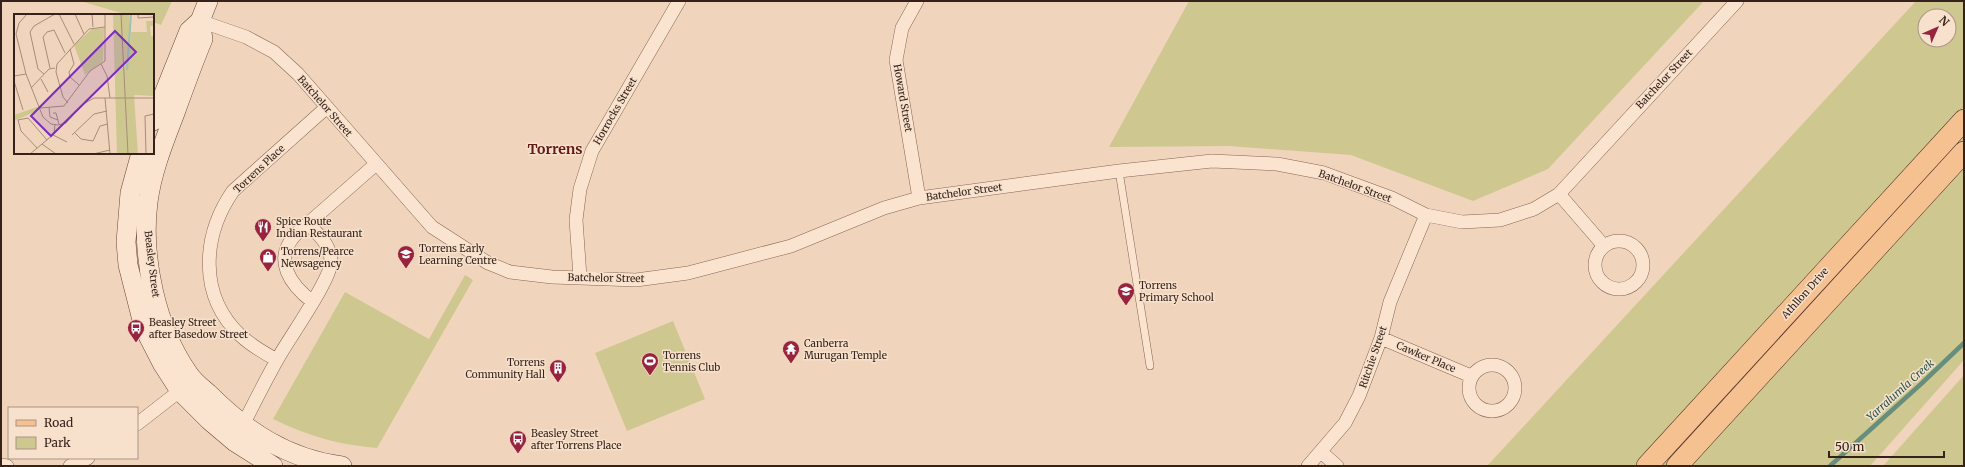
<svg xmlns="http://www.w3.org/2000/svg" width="1965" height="467" viewBox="0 0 1965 467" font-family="Merriweather,serif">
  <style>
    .green { fill: #cec890; fill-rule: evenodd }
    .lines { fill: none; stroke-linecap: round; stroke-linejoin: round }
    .stream { stroke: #678e7c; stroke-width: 4.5 }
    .service-casing { stroke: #886555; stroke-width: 8 }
    .minor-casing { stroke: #886555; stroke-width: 14 }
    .secondary-casing { stroke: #694638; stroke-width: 20 }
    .primary-casing { stroke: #55352a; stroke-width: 22 }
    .service { stroke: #fae4cf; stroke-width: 7 }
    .minor { stroke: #fae4cf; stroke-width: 13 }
    .secondary { stroke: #fae4cf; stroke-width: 19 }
    .primary { stroke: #f6c190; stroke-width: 21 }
    .labels { text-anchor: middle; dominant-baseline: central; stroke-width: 3; stroke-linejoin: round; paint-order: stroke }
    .street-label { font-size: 10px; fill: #36221a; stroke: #f7e1cc }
    .poi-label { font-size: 10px; fill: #36221a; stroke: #f7e1cc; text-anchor: start }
    .water-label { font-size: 11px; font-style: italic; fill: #29574a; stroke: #f7e1cc }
    .district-label { font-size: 14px; font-weight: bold; fill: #651818; stroke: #f7e1cc }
    .inset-river { fill: none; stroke: #a0c0b0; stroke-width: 2 }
    .inset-road { fill: none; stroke: #a68d7b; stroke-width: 1 }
    .view { fill: #7b2cbf; fill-opacity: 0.15; stroke: #7b2cbf; stroke-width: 2 }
    .inset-edge { fill: none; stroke: #36221a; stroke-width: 2 }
  </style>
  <rect width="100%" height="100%" fill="#f0d5bc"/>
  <!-- green -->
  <path class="green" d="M80,1H172L161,25L153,22V15H128Z
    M1189,1H1704L1548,169L1473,201L1351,155L1229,146L1109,147Z
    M1916,1H1964V360L1870,466H1487ZM1925,16H1949V40H1925Z
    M465,275L473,280L377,448C338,445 308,436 273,419L345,292L429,339Z
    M673,321L705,399L627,431L595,353Z
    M1964,375V466H1883Z"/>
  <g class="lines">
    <!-- stream -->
    <path class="stream" d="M1830,466L1921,384L1964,343"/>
    <!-- service casing -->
    <g class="service-casing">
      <path id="service" d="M1119,171L1150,366"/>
    </g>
    <!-- minor casing -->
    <g class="minor-casing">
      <path id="minor" d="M917,1L902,28L896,60L919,198
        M200,21L246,37L274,52L298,74L432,227L488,263L498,267L510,272L552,277L636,280L688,273L791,246L884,208L919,198L1119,171L1212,161L1277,164L1324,173L1392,198L1426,215L1462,222L1500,220L1534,209L1559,194L1737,1
        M1559,194L1604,246
        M1595 265a24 24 0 1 1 48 0a24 24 0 1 1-48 0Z
        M580,277L576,220L580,189L592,151L679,1
        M313,302C290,285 273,260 295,235L376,164
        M1381,338L1471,376
        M277,360C264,353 252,346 241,336C198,296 202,236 233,191L327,107
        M1469 388a23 23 0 1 1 46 0a23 23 0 1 1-46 0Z
        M137,424L186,386
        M240,431C252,407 264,383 277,360C287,341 331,280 331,262C331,245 318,234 308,224
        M1321,452L1337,466
        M1,465L7,466
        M70,466L88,458
        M1308,466L1345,423L1359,396L1381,338L1390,302L1426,215"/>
    </g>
    <!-- secondary casing -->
    <g class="secondary-casing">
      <path id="secondary" d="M200,21L203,39C193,63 184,88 175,113C164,142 152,171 148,202C141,257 156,327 188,373C193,381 202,388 209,394C247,432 288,459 342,466
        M153,121L189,31L200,21L208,1
        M141,153L130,193L126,242L128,265L144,328L162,363L180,391L209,420L235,442L273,466"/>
    </g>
    <!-- primary casing -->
    <g class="primary-casing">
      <path id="primary" d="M1647,466L1964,120
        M1677,466L1964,152"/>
    </g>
    <!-- service -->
    <use href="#service" class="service"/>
    <!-- minor -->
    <use href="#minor" class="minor"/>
    <!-- secondary -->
    <use href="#secondary" class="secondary"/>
    <!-- primary -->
    <use href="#primary" class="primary"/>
  </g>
  <!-- icons -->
  <defs>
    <g id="restaurant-pin" transform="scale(0.9)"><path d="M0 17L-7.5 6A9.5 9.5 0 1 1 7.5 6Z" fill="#99223c" stroke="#f7e1cc"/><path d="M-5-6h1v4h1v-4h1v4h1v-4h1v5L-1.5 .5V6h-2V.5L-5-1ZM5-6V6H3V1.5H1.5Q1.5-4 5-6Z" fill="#fff"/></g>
    <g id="school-pin" transform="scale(0.9)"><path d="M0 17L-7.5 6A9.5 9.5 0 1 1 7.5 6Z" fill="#99223c" stroke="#f7e1cc"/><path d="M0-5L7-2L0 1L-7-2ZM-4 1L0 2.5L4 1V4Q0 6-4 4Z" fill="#fff"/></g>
    <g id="shop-pin" transform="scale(0.9)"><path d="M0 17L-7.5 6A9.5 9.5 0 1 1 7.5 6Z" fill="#99223c" stroke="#f7e1cc"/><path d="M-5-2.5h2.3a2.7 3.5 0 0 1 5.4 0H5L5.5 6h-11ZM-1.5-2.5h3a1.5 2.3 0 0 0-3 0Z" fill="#fff"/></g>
    <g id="bus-pin" transform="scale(0.9)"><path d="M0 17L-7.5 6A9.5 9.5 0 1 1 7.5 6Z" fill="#99223c" stroke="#f7e1cc"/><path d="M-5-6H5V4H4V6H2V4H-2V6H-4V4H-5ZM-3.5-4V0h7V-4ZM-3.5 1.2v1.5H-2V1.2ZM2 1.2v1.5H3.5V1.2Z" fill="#fff"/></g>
    <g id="temple-pin" transform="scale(0.9)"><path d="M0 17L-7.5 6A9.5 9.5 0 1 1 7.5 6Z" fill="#99223c" stroke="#f7e1cc"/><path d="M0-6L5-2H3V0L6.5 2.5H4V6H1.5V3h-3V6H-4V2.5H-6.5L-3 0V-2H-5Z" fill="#fff"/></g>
    <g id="stadium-pin" transform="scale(0.9)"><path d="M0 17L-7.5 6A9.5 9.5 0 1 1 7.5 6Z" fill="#99223c" stroke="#f7e1cc"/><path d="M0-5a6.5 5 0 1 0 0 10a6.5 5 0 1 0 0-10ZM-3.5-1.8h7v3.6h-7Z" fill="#fff"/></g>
    <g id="building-pin" transform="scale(0.9)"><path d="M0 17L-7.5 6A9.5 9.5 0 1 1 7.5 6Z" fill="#99223c" stroke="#f7e1cc"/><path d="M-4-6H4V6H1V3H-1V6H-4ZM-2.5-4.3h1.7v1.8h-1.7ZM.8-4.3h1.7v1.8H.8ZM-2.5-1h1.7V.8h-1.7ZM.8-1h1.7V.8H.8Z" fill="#fff"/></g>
  </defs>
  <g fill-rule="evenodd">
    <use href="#restaurant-pin" x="263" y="227"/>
    <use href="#school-pin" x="406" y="254"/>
    <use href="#shop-pin" x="268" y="257"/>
    <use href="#school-pin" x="1126" y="291"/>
    <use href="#bus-pin" x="136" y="328"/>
    <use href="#temple-pin" x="791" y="349"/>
    <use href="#stadium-pin" x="650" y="361"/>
    <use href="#building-pin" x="558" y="368"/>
    <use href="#bus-pin" x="518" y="439"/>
  </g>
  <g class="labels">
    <!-- street labels -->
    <g class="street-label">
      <text transform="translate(1664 79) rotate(-47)">Batchelor Street</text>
      <text transform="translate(903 98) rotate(80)">Howard Street</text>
      <text transform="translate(325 106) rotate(49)">Batchelor Street</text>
      <text transform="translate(615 111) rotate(-60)">Horrocks Street</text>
      <text transform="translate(259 169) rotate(-43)">Torrens Place</text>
      <text transform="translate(1355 186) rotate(20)">Batchelor Street</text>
      <text transform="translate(964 192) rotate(-8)">Batchelor Street</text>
      <text transform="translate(152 264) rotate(83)">Beasley Street</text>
      <text transform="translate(606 278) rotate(1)">Batchelor Street</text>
      <text transform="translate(1805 293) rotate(-48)">Athllon Drive</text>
      <text transform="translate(1373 357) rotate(-71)">Ritchie Street</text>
      <text transform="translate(1426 357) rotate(23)">Cawker Place</text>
    </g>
    <!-- poi labels -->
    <g class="poi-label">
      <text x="276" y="221">Spice Route<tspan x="276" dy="12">Indian Restaurant</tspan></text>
      <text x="419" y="248">Torrens Early<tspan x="419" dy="12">Learning Centre</tspan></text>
      <text x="281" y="251">Torrens/Pearce<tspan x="281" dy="12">Newsagency</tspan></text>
      <text x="1139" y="285">Torrens<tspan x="1139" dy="12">Primary School</tspan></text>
      <text x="149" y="322">Beasley Street<tspan x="149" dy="12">after Basedow Street</tspan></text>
      <text x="804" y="343">Canberra<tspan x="804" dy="12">Murugan Temple</tspan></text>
      <text x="663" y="355">Torrens<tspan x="663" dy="12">Tennis Club</tspan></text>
      <text x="545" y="362" text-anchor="end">Torrens<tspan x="545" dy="12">Community Hall</tspan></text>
      <text x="531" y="433">Beasley Street<tspan x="531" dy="12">after Torrens Place</tspan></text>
    </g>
    <!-- water labels -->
    <g class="water-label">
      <text transform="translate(1900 390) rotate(-42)">Yarralumla Creek</text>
    </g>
    <!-- district labels -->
    <g class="district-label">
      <text x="555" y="149">Torrens</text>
    </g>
  </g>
  <!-- overview -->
  <g transform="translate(14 14)">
    <rect width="140" height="140" fill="#f0d5bc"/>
    <path d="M99,0H115L117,30V18H133L132,7H140V12H136L137,22H140V82L120,81L124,140H103ZM90,14L89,47L71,61L60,31L78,15ZM23,93L25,96L0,107V101Z" fill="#cec890"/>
    <path class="inset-river" d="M113,56L117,0"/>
    <path class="inset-road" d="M13,0L5,9L2,20L12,60L29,103L37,110L44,111L52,109L59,101M45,0L60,30M61,0L70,20M78,0L79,13M107,0L114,140M124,0V4L140,3M56,35L60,50L55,58L56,63L65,71M87,50L93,62L96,84M36,54L29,23L33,18L40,16L51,39M30,60L24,55L16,18L20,12L41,0M0,62L12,60M27,65L34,78M0,67L9,96M17,74L35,55L41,54M91,84L96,140M54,89L49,83L42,58L43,50L75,15L91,13M35,93L36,103L44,106M26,94L50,92L76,57L91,47V0M39,99H42L45,110M57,102L71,89L80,84H140M61,119L67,125L79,127L86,112L94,110M39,121L53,128M58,121L80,100L93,97M28,130L42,140M23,134L7,117L4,106L14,104L33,126M16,140L40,120L41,110M57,140H72M79,140L96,136M132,140L131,102L140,100"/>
    <path class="view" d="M101,17L122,38L37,122L17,102Z"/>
    <rect width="140" height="140" class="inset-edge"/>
  </g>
  <!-- border -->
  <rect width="1965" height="467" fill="none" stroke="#36221a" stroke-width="4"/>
  <!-- legend -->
  <rect x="8" y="407" width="130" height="52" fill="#f7e1cc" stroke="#aa9585"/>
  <rect x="16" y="420" width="20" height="6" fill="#f6c190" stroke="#aa9585"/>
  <text x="44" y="427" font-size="12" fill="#36221a">Road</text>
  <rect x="16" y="437" width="20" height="12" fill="#cec890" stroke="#aa9585"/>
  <text x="44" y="447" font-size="12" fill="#36221a">Park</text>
  <!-- north arrow -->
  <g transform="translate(1937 28) rotate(45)"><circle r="19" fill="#f7e1cc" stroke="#aa9585"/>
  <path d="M0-3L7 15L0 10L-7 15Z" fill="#99223c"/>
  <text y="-6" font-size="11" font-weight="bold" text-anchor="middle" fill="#36221a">N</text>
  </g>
  <!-- scale -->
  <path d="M1829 451v6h115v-6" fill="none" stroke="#36221a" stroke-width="2"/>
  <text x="1835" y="451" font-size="12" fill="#36221a" stroke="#f7e1cc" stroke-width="3" paint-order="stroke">50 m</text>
</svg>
